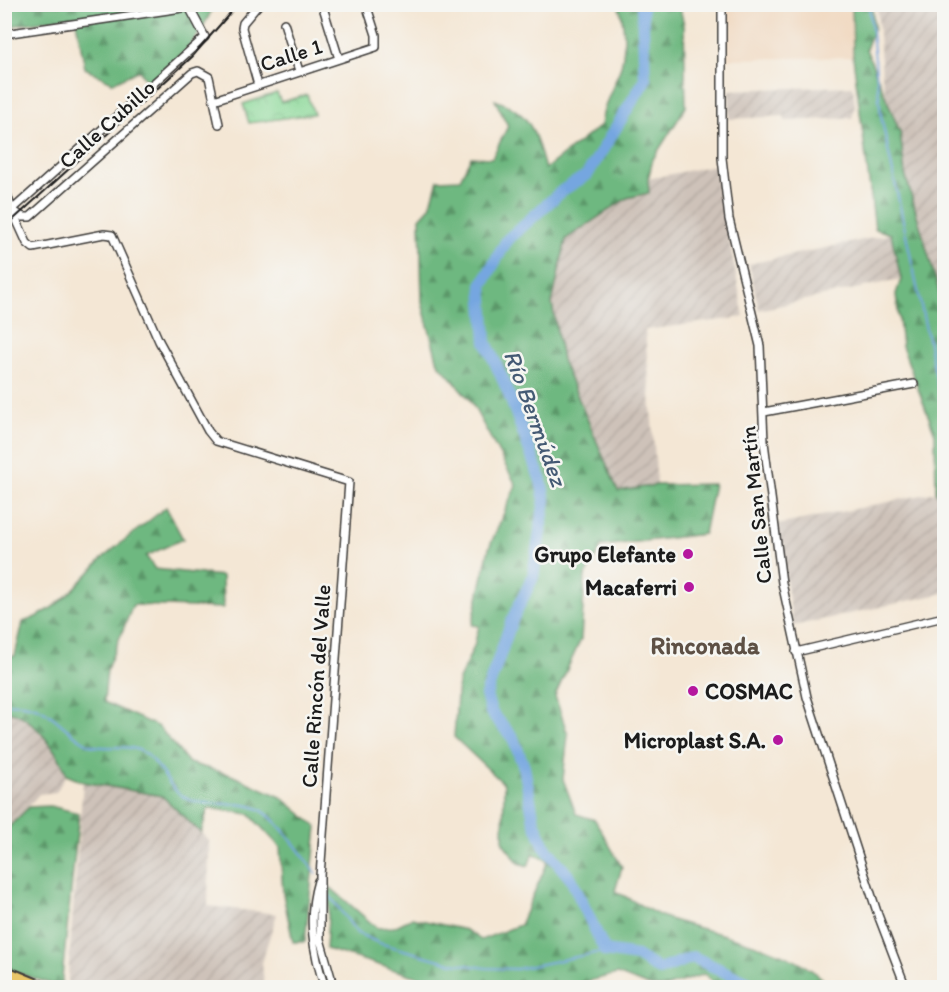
<svg xmlns="http://www.w3.org/2000/svg" width="949" height="992" viewBox="0 0 949 992" font-family="Itim,sans-serif">
  <style>
    .built { fill: #f0d6bc }
    .industrial { fill: url(#industrial-furrows) }
    .forest { fill: url(#forest-firs); stroke: #456a4e; stroke-width: 1.5 }
    .park { fill: url(#park-crowns); stroke: #527a5a; stroke-width: 1.5 }
    .lines { fill: none; stroke-linecap: round; stroke-linejoin: round }
    .stream { stroke: #75a6e0; stroke-width: 2 }
    .river { stroke: #75a6e0; stroke-width: 12 }
    .street-casing { stroke: #3c3a38; stroke-width: 10 }
    .primary-casing { stroke: #3c3a38; stroke-width: 14 }
    .street { stroke: #fff; stroke-width: 7 }
    .primary { stroke: #eac669; stroke-width: 10 }
    .rail { stroke: #1c1c1c; stroke-width: 2 }
    .poi-dot { fill: #b5179e; stroke: #f6f6f2; stroke-width: 2 }
    .labels { text-anchor: middle; dominant-baseline: central; stroke-width: 5; stroke-linejoin: round; paint-order: stroke }
    .street-label { font-size: 22px; fill: #1c1c1c; stroke: #f6f6f2 }
    .poi-label { font-size: 22px; font-weight: bold; fill: #1c1c1c; stroke: #f6f6f2; text-anchor: end }
    .water-label { font-size: 24px; font-style: italic; fill: #445a74; stroke: #f6f6f2 }
    .neighbourhood-label { font-size: 24px; font-weight: bold; fill: #5d5045; stroke: #f6f6f2 }
  </style>
  <defs>
    <pattern id="industrial-furrows" width="10" height="10" patternUnits="userSpaceOnUse" patternTransform="scale(1.5)"><rect width="10" height="10" fill="#cec2b9"/><path d="M-1 1l2-2M0 10L10 0M9 11l2-2" fill="none" stroke="#b0a69e"/></pattern>
    <pattern id="forest-firs" width="22" height="20" patternUnits="userSpaceOnUse" patternTransform="scale(1.5)"><rect width="22" height="20" fill="#6eb880"/><path d="M5 1l3.5 6h-7zM16 11l3.5 6h-7z" fill="#5a9568"/></pattern>
    <pattern id="park-crowns" width="20" height="18" patternUnits="userSpaceOnUse" patternTransform="scale(1.5)"><rect width="20" height="18" fill="#89d897"/><path d="M2 6a3 3 0 1 1 6 0M12 15a3 3 0 1 1 6 0" fill="none" stroke="#76b982"/></pattern>
  </defs>
  <rect width="100%" height="100%" fill="#f6f6f2"/>
  <filter id="ink" filterUnits="userSpaceOnUse"><feTurbulence type="fractalNoise" baseFrequency=".0167" numOctaves="2"/><feDisplacementMap in="SourceGraphic" scale="12" xChannelSelector="R" yChannelSelector="G"/><feConvolveMatrix kernelMatrix="1 2 1 2 8 2 1 2 1" color-interpolation-filters="sRGB"/></filter>
  <filter id="wash" filterUnits="userSpaceOnUse"><feTurbulence type="fractalNoise" baseFrequency=".008" numOctaves="4" result="noise"/><feDisplacementMap in="SourceGraphic" scale="24" xChannelSelector="R" yChannelSelector="G"/><feGaussianBlur stdDeviation="1.35" result="paint"/><feColorMatrix in="noise" values="0 0 0 0 0 0 0 0 0 0 0 0 0 0 0 0 0 1.4 0 .05"/><feComposite in="paint" operator="in"/></filter>
  <g filter="url(#wash)">
    <rect width="100%" height="100%" fill="#f4e7d5"/>
    <!-- built -->
    <path class="built" d="M727,5H852L853,57L725,59Z"/>
    <!-- industrial -->
    <path class="industrial" d="M877,5H944V293L940,295L892,129L882,76Z
      M853,86L855,105L852,118L785,121L784,116L729,119V90Z
      M715,165L744,317L645,330L657,485L618,491L562,360L552,303L566,239L627,198L649,193L648,179Z
      M891,234L901,279L759,310L749,264Z
      M936,492L944,508V593L793,626L778,525Z
      M10,711L24,717L54,748L64,762L66,775L56,792L39,794L5,832L4,712Z
      M83,782L162,796L209,840L208,906L277,914L262,960L264,987L67,988Z"/>
    <!-- forest -->
    <path class="forest" d="M5,5H214C199,41 178,59 150,86L139,70L113,83L85,68L75,16L5,27Z
      M618,5H679L684,24L686,107L653,159L648,179L649,193L627,198L566,239L552,303L562,360L618,491L657,485L714,484L704,534L602,546L585,576L581,639L555,696L568,735L563,779L576,814L595,820L622,867L615,891C633,900 651,913 669,919C712,933 804,951 830,987H719L704,974L666,987H651L617,974L564,987H451L326,949L330,887L377,928L394,927L412,918L466,930L481,940L520,925L548,861L533,853L528,866L519,863L503,843L504,784L454,737L458,682L474,646L479,626L472,625L489,548L516,485L470,400L438,363L422,303L420,218L430,207L438,180L460,179L471,157L492,158L508,126L495,100C533,113 535,134 545,169L601,125C603,104 613,89 620,69C626,51 625,21 618,5Z
      M852,5H872L874,28L866,49L900,132L905,174L940,295L944,331V508L936,492L935,434L902,346L896,294L901,279L891,234L875,229L853,57Z
      M166,507L183,539L146,556L155,569L222,576L223,608L133,605L107,669L104,702L159,727L189,763L231,775L281,797L317,827L305,942H293L283,894L280,847L249,814L208,808L201,833L162,796L83,782L66,775C63,756 26,707 5,712V657L15,656L23,622C57,612 77,585 101,560C121,541 145,525 166,507Z
      M50,806L79,813L61,987L5,969L4,832L29,807Z"/>
    <!-- park -->
    <path class="park" d="M277,93L281,102L307,95L314,114L249,123L243,104Z"/>
    <g class="lines">
      <!-- stream -->
      <path class="stream" d="M869,4L881,116L944,415
        M4,704C49,699 55,726 88,744C104,752 128,741 146,754C160,764 167,786 182,796C204,810 235,798 259,809C276,817 305,858 316,874
        M330,896L357,933L379,943L447,962L486,968L517,969L605,951"/>
      <!-- river -->
      <path class="river" d="M642,4L645,80L587,175L563,190L507,240L482,285L486,342L507,389L541,481L545,500L533,577L512,620L486,695L491,712L513,738L524,767L534,821L545,847L571,879L605,951L637,956L659,970L693,957L759,988"/>
    </g>
  </g>
  <g filter="url(#ink)">
    <g class="lines">
      <!-- street casing -->
      <g class="street-casing">
        <path id="street" d="M322,4L339,59
          M722,4V158L729,219L760,346L764,442L782,583L807,697L878,915L906,988
          M284,23L299,71
          M4,34L189,7L205,37L12,210L27,243L33,248L104,234L112,235L159,341L208,431L216,441L349,482L320,876V939L334,988
          M258,85L242,28L243,23L259,4
          M214,100L376,47V35L366,4
          M4,185L12,210L23,217H30L192,73L198,71L209,77L219,124
          M764,412L914,384
          M796,652L944,617
          M318,881C307,918 313,952 325,988"/>
      </g>
      <!-- primary casing -->
      <g class="primary-casing">
        <path id="primary" d="M4,971L45,988"/>
      </g>
      <!-- street -->
      <use href="#street" class="street"/>
      <!-- primary -->
      <use href="#primary" class="primary"/>
      <!-- rail -->
      <path class="rail" d="M4,228L192,57L238,4"/>
    </g>
  </g>
  <!-- markers -->
  <g class="poi-dot">
    <circle cx="688" cy="554" r="6"/>
    <circle cx="689" cy="587" r="6"/>
    <circle cx="693" cy="691" r="6"/>
    <circle cx="778" cy="740" r="6"/>
  </g>
  <g class="labels">
    <!-- street labels -->
    <g class="street-label">
      <text transform="translate(291 55) rotate(-18)">Calle 1</text>
      <text transform="translate(107 124) rotate(-42)">Calle Cubillo</text>
      <text transform="translate(756 505) rotate(-96)">Calle San Martín</text>
      <text transform="translate(316 686) rotate(-86)">Calle Rincón del Valle</text>
    </g>
    <!-- poi labels -->
    <g class="poi-label">
      <text x="676" y="554">Grupo Elefante</text>
      <text x="677" y="587">Macaferri</text>
      <text x="705" y="691" text-anchor="start">COSMAC</text>
      <text x="766" y="740">Microplast S.A.</text>
    </g>
    <!-- water labels -->
    <g class="water-label">
      <text transform="translate(536 418) rotate(70)">Río Bermúdez</text>
    </g>
    <!-- neighbourhood labels -->
    <g class="neighbourhood-label">
      <text x="705" y="645">Rinconada</text>
    </g>
  </g>
  <!-- margin -->
  <rect width="949" height="992" fill="none" stroke="#f6f6f2" stroke-width="24"/>
</svg>
